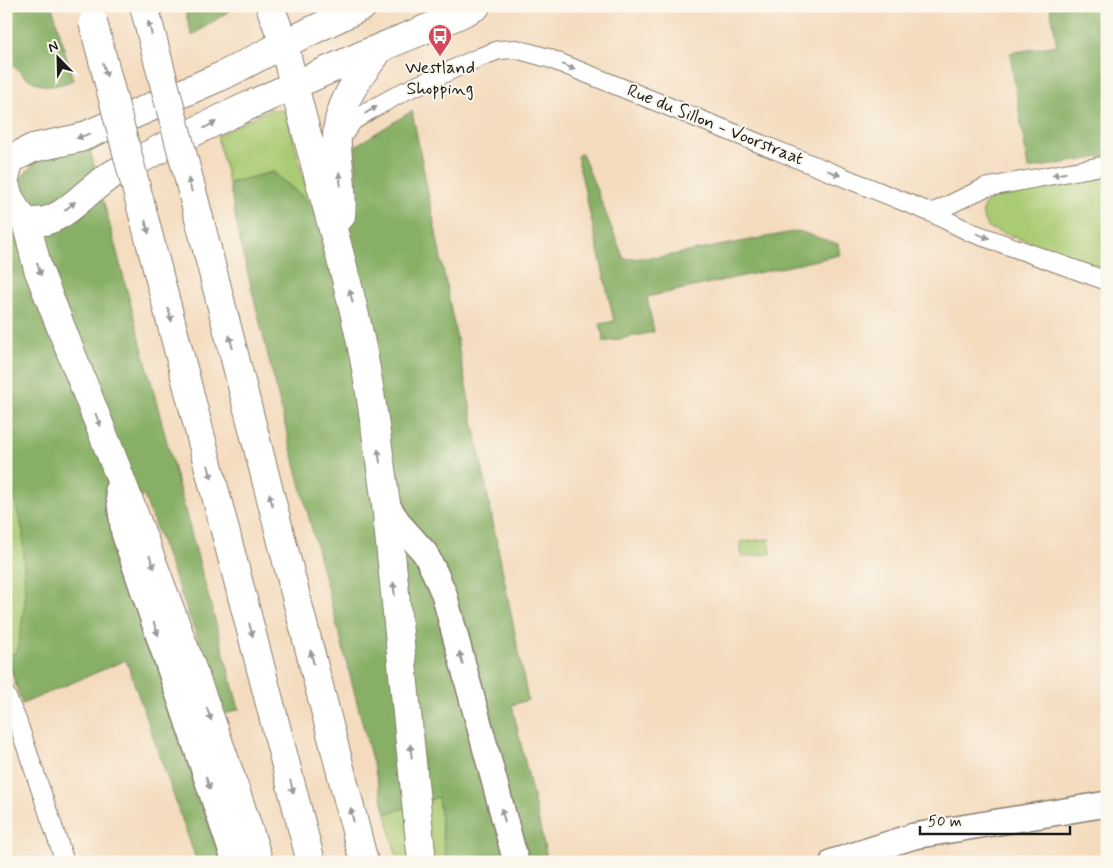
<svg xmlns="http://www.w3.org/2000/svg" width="1113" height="868" viewBox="0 0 1113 868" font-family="Mynerve,sans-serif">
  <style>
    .green { fill: #aacb73; stroke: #637448 }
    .forest { fill: #87af65; stroke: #526640 }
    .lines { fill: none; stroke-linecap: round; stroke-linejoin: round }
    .street-casing { stroke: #887c6d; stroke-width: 20 }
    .secondary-casing { stroke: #887c6d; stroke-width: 28 }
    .primary-casing { stroke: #887c6d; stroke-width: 30 }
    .highway-casing { stroke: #887c6d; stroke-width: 30 }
    .street { stroke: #fff; stroke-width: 18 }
    .secondary { stroke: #fff; stroke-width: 25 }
    .primary { stroke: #fff; stroke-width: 28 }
    .highway { stroke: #fff; stroke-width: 28 }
    .highway-bridge-casing { stroke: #887c6d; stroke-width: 30; stroke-linecap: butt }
    .highway-bridge { stroke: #fff; stroke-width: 28 }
    .oneway { fill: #999 }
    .labels { text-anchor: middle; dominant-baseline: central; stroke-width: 4; stroke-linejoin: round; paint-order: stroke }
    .poi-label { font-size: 18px; fill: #1c1c1c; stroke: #fbf7ec }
    .street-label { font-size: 18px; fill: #1c1c1c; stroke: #fbf7ec }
  </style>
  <rect width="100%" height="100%" fill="#fbf7ec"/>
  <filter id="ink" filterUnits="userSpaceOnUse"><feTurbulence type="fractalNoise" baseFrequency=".02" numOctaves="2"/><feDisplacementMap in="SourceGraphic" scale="10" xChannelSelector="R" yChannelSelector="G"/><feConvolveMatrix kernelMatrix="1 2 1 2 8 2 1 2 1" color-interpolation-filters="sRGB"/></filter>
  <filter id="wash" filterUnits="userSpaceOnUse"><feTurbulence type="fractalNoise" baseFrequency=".0096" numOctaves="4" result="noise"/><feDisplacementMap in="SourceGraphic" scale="20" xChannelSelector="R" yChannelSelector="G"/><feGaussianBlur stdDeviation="1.12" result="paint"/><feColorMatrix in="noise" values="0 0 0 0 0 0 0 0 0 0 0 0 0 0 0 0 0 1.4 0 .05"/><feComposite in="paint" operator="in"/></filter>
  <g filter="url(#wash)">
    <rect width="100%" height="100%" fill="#f4dbbe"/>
    <!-- green -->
    <path class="green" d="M269,109L286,111L310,203L273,172L229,183L217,136Z
      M1107,176V269L989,228C980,217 980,206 992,198Z
      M6,470L23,531L25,602L18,650L7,658Z
      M769,539L771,554L742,557L740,542Z
      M438,797L446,862H398L386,814Z"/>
    <!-- forest -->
    <path class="forest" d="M6,6H52L73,80C41,94 29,81 6,59Z
      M184,6H236L192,36Z
      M1050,6H1107V156L1028,169L1010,53L1057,45Z
      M412,111L528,700L512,705L548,862H446L438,797L386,814L287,433L241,246L229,183L273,172L311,204L357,191L355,146Z
      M89,146L178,484L239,709L226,714L144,496L106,510L224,862H197L126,660L22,704L7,658L18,650L25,602L23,531L6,470V195L38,159Z
      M582,153L624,259L661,257L798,231L838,244L840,255L647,297L654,332L604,342L600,324L614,321L577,156Z"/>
  </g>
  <g filter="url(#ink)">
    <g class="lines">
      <!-- street casing -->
      <g class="street-casing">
        <path id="street" d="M340,139L353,121L370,110L405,91L480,57L499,50L516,49L548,58L932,213L970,232L1107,281
          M932,213L984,188L1107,165
          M6,695L17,720L65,862"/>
      </g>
      <!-- secondary casing -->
      <g class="secondary-casing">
        <path id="secondary" d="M118,488L124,533L235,862
          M386,504L400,525L425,553L435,573L444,594L516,862
          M833,862L914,836L1107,804"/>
      </g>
      <!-- primary casing -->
      <g class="primary-casing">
        <path id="primary" d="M284,44C305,137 335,227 356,320C370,380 377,442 386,504
          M6,175L9,160L33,148L80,138L224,75L284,44L363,6
          M6,187L9,197L16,210L26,222L38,269L116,467
          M341,216C344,192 338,169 337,146C334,107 358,78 380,49
          M26,222C32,222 39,222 45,221C71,214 89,187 113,174C194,129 280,91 365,54C402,38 440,25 476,6"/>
      </g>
      <!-- highway casing -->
      <g class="highway-casing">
        <path id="highway" d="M270,6L284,44
          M6,154L9,160
          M207,249L364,862
          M157,268L311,862
          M116,467C166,598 216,728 259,862
          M386,504L422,862"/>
      </g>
      <!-- street -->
      <use href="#street" class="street"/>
      <!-- secondary -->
      <use href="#secondary" class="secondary"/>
      <!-- primary -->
      <use href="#primary" class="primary"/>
      <!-- highway -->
      <use href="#highway" class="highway"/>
      <!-- highway-bridge casing -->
      <g class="highway-bridge-casing">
        <path id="highway-bridge" d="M144,6L207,249
          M93,22L157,268"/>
      </g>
      <!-- highway-bridge -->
      <use href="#highway-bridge" class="highway-bridge"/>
    </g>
    <!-- one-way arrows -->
    <defs><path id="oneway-solid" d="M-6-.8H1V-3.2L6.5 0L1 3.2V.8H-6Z" transform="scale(1.25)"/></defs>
    <g class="oneway">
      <use href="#oneway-solid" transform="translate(150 28) rotate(-105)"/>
      <use href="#oneway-solid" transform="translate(569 67) rotate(22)"/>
      <use href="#oneway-solid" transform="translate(105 70) rotate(75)"/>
      <use href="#oneway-solid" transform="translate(371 110) rotate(-31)"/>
      <use href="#oneway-solid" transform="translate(210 125) rotate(-27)"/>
      <use href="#oneway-solid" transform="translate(83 136) rotate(160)"/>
      <use href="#oneway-solid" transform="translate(834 173) rotate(22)"/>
      <use href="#oneway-solid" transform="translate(1059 174) rotate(170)"/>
      <use href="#oneway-solid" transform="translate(340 179) rotate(-96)"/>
      <use href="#oneway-solid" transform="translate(190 185) rotate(-105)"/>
      <use href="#oneway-solid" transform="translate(70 206) rotate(-40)"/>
      <use href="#oneway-solid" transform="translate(147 227) rotate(75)"/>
      <use href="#oneway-solid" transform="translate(983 236) rotate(20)"/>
      <use href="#oneway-solid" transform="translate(39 269) rotate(72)"/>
      <use href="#oneway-solid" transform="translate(351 296) rotate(-104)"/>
      <use href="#oneway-solid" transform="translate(170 315) rotate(75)"/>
      <use href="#oneway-solid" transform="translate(231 342) rotate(-104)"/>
      <use href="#oneway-solid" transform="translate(98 420) rotate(69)"/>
      <use href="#oneway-solid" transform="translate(379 456) rotate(-98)"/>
      <use href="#oneway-solid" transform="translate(210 472) rotate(75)"/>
      <use href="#oneway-solid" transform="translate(271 500) rotate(-104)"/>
      <use href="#oneway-solid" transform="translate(152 562) rotate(69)"/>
      <use href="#oneway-solid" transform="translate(394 589) rotate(-96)"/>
      <use href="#oneway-solid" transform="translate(156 629) rotate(71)"/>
      <use href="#oneway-solid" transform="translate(251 630) rotate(75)"/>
      <use href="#oneway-solid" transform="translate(312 657) rotate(-104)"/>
      <use href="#oneway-solid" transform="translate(461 658) rotate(-105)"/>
      <use href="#oneway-solid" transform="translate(209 714) rotate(70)"/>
      <use href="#oneway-solid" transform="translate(411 751) rotate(-96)"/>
      <use href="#oneway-solid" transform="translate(208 783) rotate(71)"/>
      <use href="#oneway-solid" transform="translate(292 787) rotate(75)"/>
      <use href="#oneway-solid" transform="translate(352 815) rotate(-104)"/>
      <use href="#oneway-solid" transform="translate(503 815) rotate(-105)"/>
    </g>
  </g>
  <!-- icons -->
  <defs>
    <g id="bus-pin" transform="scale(1.25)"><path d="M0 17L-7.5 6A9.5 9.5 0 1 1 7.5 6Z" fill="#d1495b" stroke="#fbf7ec"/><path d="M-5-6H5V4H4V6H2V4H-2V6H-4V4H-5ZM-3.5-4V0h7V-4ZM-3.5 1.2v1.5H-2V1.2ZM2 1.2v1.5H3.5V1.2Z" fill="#fff"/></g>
  </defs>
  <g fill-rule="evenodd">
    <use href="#bus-pin" x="440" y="36"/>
  </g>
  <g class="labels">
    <!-- poi labels -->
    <g class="poi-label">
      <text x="440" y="68">Westland<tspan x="440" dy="21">Shopping</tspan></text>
    </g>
    <!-- street labels -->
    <g class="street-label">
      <text transform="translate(715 125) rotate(22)">Rue du Sillon - Voorstraat</text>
    </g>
  </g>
  <!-- margin -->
  <rect width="1113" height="868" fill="none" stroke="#fbf7ec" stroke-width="25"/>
  <!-- north arrow -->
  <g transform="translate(58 58) rotate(337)" stroke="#fbf7ec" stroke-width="4" paint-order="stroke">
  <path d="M0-4L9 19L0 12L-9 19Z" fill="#1c1c1c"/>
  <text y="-8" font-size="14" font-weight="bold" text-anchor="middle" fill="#1c1c1c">N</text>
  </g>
  <!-- scale -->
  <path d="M920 826v8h150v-8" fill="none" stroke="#1c1c1c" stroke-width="2.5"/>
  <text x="928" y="826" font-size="15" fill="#1c1c1c" stroke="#fbf7ec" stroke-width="4" paint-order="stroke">50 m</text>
</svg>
